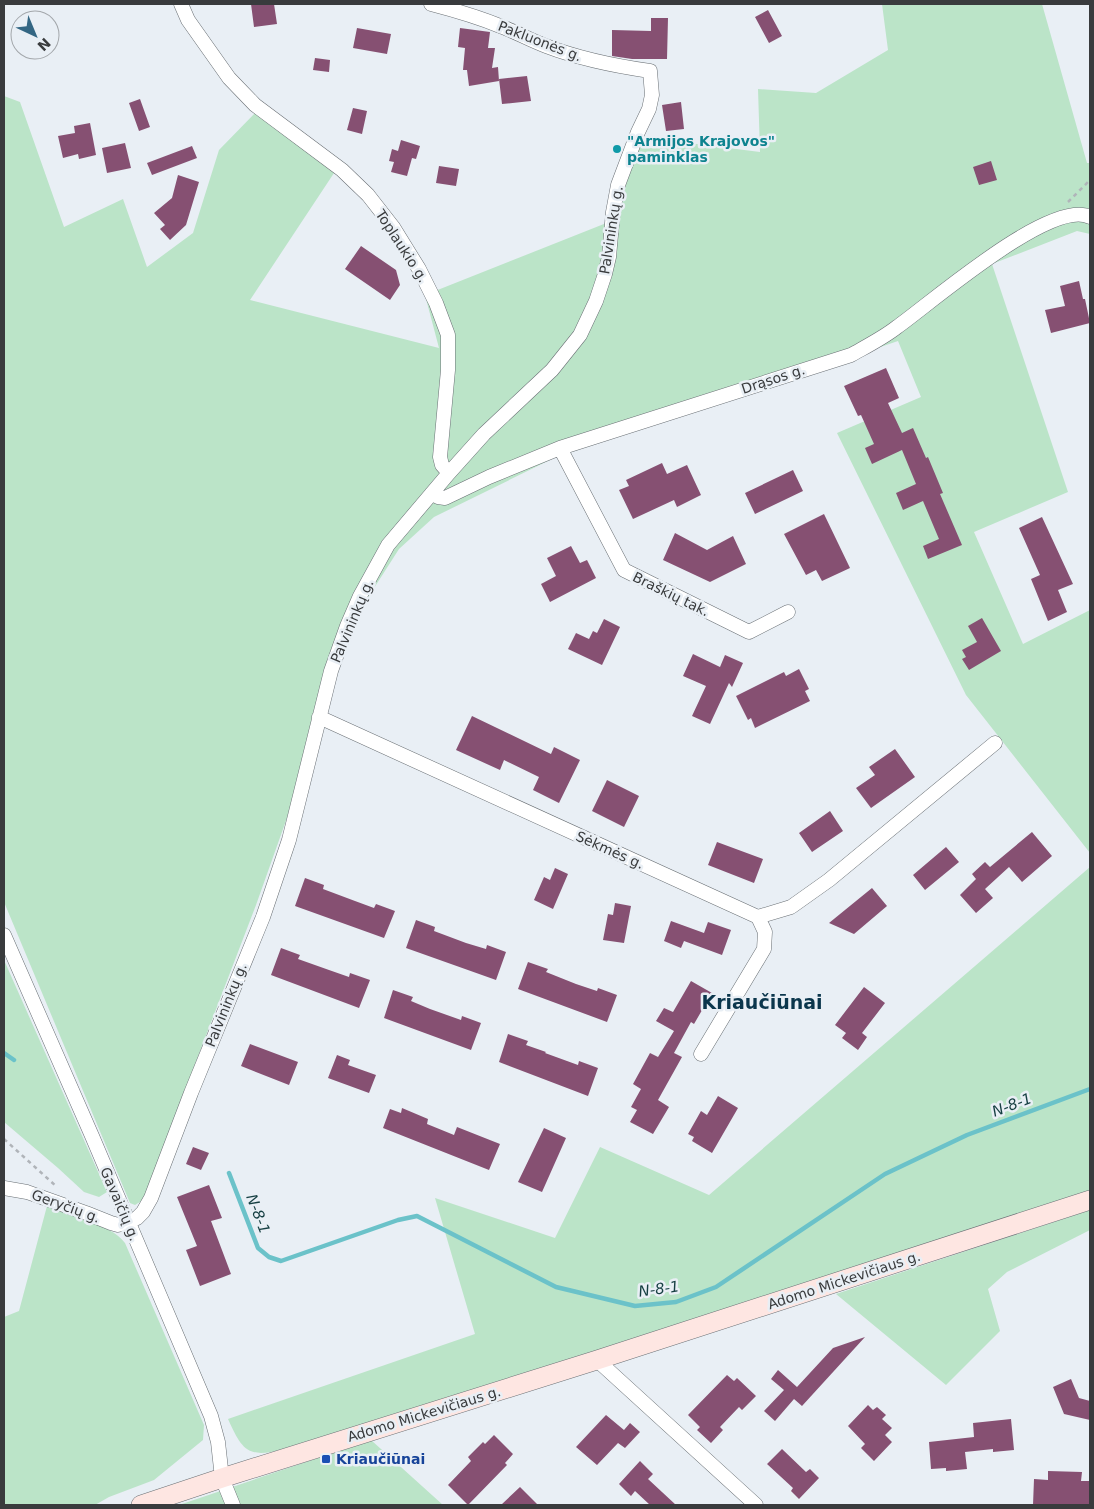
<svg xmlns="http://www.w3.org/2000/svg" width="1094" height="1509" viewBox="0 0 1094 1509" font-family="'DejaVu Sans',sans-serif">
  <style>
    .green { fill: #bbe4c8 }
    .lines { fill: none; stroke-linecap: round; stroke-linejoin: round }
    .stream { stroke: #6bc2c9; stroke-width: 4.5 }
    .building { fill: #865072 }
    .street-casing { stroke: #696f74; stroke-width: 15 }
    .secondary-casing { stroke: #696f74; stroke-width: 20 }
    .path { stroke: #b0b4b9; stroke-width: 2.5; stroke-dasharray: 4 4; stroke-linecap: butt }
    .street { stroke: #fff; stroke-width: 14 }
    .secondary { stroke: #fee6e2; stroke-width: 19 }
    .culture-dot { fill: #0f9aa8; stroke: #e9eff5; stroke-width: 2 }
    .transit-dot { fill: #1a4fb4; stroke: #e9eff5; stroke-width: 2 }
    .labels { text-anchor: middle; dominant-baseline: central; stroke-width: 5; stroke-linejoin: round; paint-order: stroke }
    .street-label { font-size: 14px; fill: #393b3d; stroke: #e9eff5 }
    .culture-label { font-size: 14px; font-weight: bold; fill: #0d838f; stroke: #e9eff5; text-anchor: start }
    .transit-label { font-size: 14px; font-weight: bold; fill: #164399; stroke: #e9eff5; text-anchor: start }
    .water-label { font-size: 15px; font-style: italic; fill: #163f42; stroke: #e9eff5 }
    .district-label { font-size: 19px; font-weight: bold; fill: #0b364c; stroke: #e9eff5 }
  </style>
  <rect width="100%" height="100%" fill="#e9eff5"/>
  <!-- green -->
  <path class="green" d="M882,4H1042L1087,163H1090V234L1077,231L992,264L1068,492L974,532L1023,644L1090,610V853L966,695L837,433L921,397L898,341L554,458L434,517L399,549L360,610L316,706L288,815L256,905L143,1200L135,1205L130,1203L4,902V96L20,102L64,227L123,199L147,267L193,233L219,150L258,110L336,170L250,300L439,348L425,295L619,218L627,180L642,137L760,152L758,89L816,93L888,50Z
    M1090,867V1191L648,1337L283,1449C248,1459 242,1450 228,1419L475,1334L435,1198L555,1238L600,1147L709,1195Z
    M4,960L107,1192L99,1197L84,1192L58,1168L4,1122Z
    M47,1206C70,1215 111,1224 125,1243L204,1425L203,1440L154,1480L109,1497L95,1505H4V1317L19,1311Z
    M1090,1210V1230L1007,1272L988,1289L1000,1331L946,1385L836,1294Z
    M371,1440L443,1505H179Z"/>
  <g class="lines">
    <!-- stream -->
    <path class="stream" d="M4,1053L14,1060
      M229,1173L258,1248L269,1257L281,1261L398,1220L417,1216L556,1287L635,1306L676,1302L716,1287L885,1174L967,1135L1090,1089"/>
  </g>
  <!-- building -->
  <path class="building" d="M251,4H274L277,24L254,27Z
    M768,10L782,36L769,43L755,17Z
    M651,18H668L667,59H632L612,56V30L651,31Z
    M357,28L391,34L387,54L353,48Z
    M460,28L490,32L488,48H495L492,68L498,67L499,81L469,86L467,70H463L465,48L458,47Z
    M315,58L330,60L329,72L313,70Z
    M527,76L531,101L502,104L499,79Z
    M140,99L150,127L139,131L129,103Z
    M681,102L684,129L666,131L662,105Z
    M353,108L367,111L362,134L347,130Z
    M90,123L96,155L79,159L78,154L63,158L58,136L75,133L74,126Z
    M401,140L420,146L416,159L412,158L407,176L391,172L394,162L389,161L392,149L398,151Z
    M125,143L131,168L107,173L102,148Z
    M192,146L197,158L152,175L147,163Z
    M991,161L997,180L979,185L973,167Z
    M439,166L459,169L456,186L436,183Z
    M178,175L199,182L186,225L170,240L160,229L165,225L154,213L172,198Z
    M361,246L396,270L400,285L390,300L345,269Z
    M1079,281L1083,299H1085L1090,323L1051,333L1045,310L1065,306L1060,286Z
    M886,368L899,398L888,403L902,433L913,428L926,458L928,457L943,493L940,494L962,545L928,559L923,546L939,539L923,501L903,510L896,493L916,484L902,450L872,464L865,448L874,444L861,415L858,416L844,386Z
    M662,463L667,474L687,465L701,495L677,507L674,500L633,519L619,490L629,486L626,480Z
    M793,470L803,491L755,514L745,493Z
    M824,514L850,568L822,581L816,570L806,575L784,534Z
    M1042,517L1073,584L1058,590L1067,612L1048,621L1031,579L1040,575L1019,528Z
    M675,533L707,550L733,536L746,564L710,582L663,560Z
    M571,546L580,563L587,560L596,578L550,602L541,584L556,576L547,558Z
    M982,618L1001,651L969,670L962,659L966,657L962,650L977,642L968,626Z
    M604,619L620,627L602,665L568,649L576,633L589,639L593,631L597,633Z
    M693,654L720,667L725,655L743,663L732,687L729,683L710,724L692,716L706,686L683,676Z
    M799,669L809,689L805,691L810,701L755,728L751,718L748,720L736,696L784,672L786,676Z
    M472,716L551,754L554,747L580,760L559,803L533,790L539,777L504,760L500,770L456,750Z
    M895,749L915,777L871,808L856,788L875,775L869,767Z
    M607,780L639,796L624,827L592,811Z
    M830,811L843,831L812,852L799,833Z
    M1032,832L1052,856L1022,882L1009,867L985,889L993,898L976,913L960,895L976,879L972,874L985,862L990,867Z
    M717,842L763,859L754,883L708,865Z
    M946,847L959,862L925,890L913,875Z
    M555,868L568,874L553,909L534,900L544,877L550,880Z
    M305,878L324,885L323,889L355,901L374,908L376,904L395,911L384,938L295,906Z
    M872,888L887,906L854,934L829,923Z
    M615,903L631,906L624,943L603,940L608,914L613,915Z
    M416,920L435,927L434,931L466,943L486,949L487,945L506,952L496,980L406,948Z
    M671,921L704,933L708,922L731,930L722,955L684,941L681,948L664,941Z
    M281,948L300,955L298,959L329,970L349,977L350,973L370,980L359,1008L271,975Z
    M528,962L548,969L546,972L576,984L597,991L598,988L617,995L607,1022L518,989Z
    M691,981L712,993L694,1024L691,1022L674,1053L682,1057L658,1100L669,1107L653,1134L630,1122L637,1110L631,1107L641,1089L633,1084L650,1053L658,1057L674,1031L656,1021L664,1008L673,1012Z
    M864,987L885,1003L862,1033L867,1037L858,1050L842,1038L846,1033L835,1025Z
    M393,990L413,997L411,1001L430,1009L461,1020L462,1016L481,1023L471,1050L384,1018Z
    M508,1034L528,1041L526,1045L546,1052L545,1053L578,1065L579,1061L598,1068L588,1096L499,1062Z
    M250,1044L298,1062L289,1085L241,1066Z
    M337,1055L350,1060L348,1065L376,1075L369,1093L328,1078Z
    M718,1096L738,1108L712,1153L692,1141L694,1137L688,1134L701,1111L707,1115Z
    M402,1108L428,1119L427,1124L454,1135L457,1127L500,1144L489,1170L383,1128L390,1109L401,1113Z
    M544,1128L566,1138L542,1192L518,1182Z
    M193,1147L209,1153L201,1170L186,1164Z
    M209,1185L222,1218L211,1221L231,1274L200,1286L186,1250L197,1246L177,1197Z
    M865,1337L802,1406L794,1399L775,1421L764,1411L784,1390L771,1379L778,1370L797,1387L833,1348Z
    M727,1375L734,1381L737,1378L756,1396L742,1410L739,1407L720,1427L723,1430L711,1443L697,1430L700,1427L688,1415Z
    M1071,1379L1079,1398L1090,1401V1420L1064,1414L1053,1387Z
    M868,1405L873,1410L877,1407L886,1415L882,1419L892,1428L885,1435L892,1442L874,1461L861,1448L865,1444L848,1426Z
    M606,1415L624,1430L630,1423L640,1432L625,1448L618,1443L597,1465L576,1447Z
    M1011,1419L1014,1450L993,1452V1449L965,1452L967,1469L946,1471V1468L931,1469L929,1442L974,1437L973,1423Z
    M494,1435L513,1454L505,1463L507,1465L468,1505L448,1485L471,1461L468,1457L483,1442L485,1444Z
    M782,1449L806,1472L810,1469L819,1478L799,1499L791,1491L793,1488L767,1464Z
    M640,1461L653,1474L648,1479L676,1505H650L635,1491L631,1496L619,1484Z
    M1048,1471L1082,1472L1081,1481H1090V1505H1033L1034,1479L1048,1480Z
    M520,1487L538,1505H501Z"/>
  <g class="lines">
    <!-- street casing -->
    <g class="street-casing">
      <path id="street" d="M181,4L188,20L229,78L255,105L342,170L368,195L393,227L419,269L436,303L448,335V370L440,457L442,465L449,473
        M560,448L624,570L749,632L788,612
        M432,493L438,497L445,498L489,477L560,448L851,355C867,346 883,338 897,327C931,303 1051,198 1090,217
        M319,717L758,917L765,932L764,949L701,1054
        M758,917L791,907L829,880L995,743
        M4,935L92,1136L211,1416L218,1442L222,1478L233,1505
        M4,1188L27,1192L86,1213L111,1223L118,1225L128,1223L137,1218L143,1212L151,1198L191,1093L263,917L289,840L331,671L347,626L360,596L388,545L449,473L484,434L552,370L580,335L596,301L605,274L609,257L613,212L618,185L638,132L649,109L652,95L650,71C615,66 580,59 546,46C530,40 516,32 500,26C478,17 454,10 431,4
        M597,1360L756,1505"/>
    </g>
    <!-- secondary casing -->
    <g class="secondary-casing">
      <path id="secondary" d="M141,1505L222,1478L597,1360L1090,1200"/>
    </g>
    <!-- path -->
    <path class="path" d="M1068,202L1090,180
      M4,1139L57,1187"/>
    <!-- street -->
    <use href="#street" class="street"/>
    <!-- secondary -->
    <use href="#secondary" class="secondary"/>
  </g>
  <!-- markers -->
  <circle class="culture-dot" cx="617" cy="149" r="5"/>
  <rect class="transit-dot" x="321" y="1454" width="10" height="10" rx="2.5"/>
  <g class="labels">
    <!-- street labels -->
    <g class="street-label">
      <text transform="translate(540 41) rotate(21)">Pakluonės g.</text>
      <text transform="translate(611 230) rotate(-81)">Palvininkų g.</text>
      <text transform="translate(402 246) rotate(57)">Toplaukio g.</text>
      <text transform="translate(773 379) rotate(-18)">Drąsos g.</text>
      <text transform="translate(671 594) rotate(26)">Braškių tak.</text>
      <text transform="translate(352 621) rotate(-67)">Palvininkų g.</text>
      <text transform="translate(610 850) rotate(24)">Sėkmės g.</text>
      <text transform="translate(226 1005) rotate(-68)">Palvininkų g.</text>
      <text transform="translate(120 1204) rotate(67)">Gavaičių g.</text>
      <text transform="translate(66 1206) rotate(20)">Geryčių g.</text>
      <text transform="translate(844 1280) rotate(-18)">Adomo Mickevičiaus g.</text>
      <text transform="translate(424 1414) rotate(-17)">Adomo Mickevičiaus g.</text>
    </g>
    <!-- culture labels -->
    <g class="culture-label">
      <text x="627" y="141">"Armijos Krajovos"<tspan x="627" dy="16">paminklas</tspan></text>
    </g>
    <!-- transit labels -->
    <g class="transit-label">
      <text x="336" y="1459">Kriaučiūnai</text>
    </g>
    <!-- water labels -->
    <g class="water-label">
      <text transform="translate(1012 1105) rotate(-21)">N-8-1</text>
      <text transform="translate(258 1214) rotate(69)">N-8-1</text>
      <text transform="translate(659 1289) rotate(-8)">N-8-1</text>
    </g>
    <!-- district labels -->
    <g class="district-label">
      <text x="762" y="1002">Kriaučiūnai</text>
    </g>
  </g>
  <!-- border -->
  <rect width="1094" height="1509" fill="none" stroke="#393b3d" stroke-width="10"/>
  <!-- north arrow -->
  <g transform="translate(35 35) rotate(136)"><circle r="24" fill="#e9eff5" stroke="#a3a7ab"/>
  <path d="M0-4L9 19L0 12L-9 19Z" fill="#336683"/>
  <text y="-8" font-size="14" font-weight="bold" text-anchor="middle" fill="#393b3d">N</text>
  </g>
</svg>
